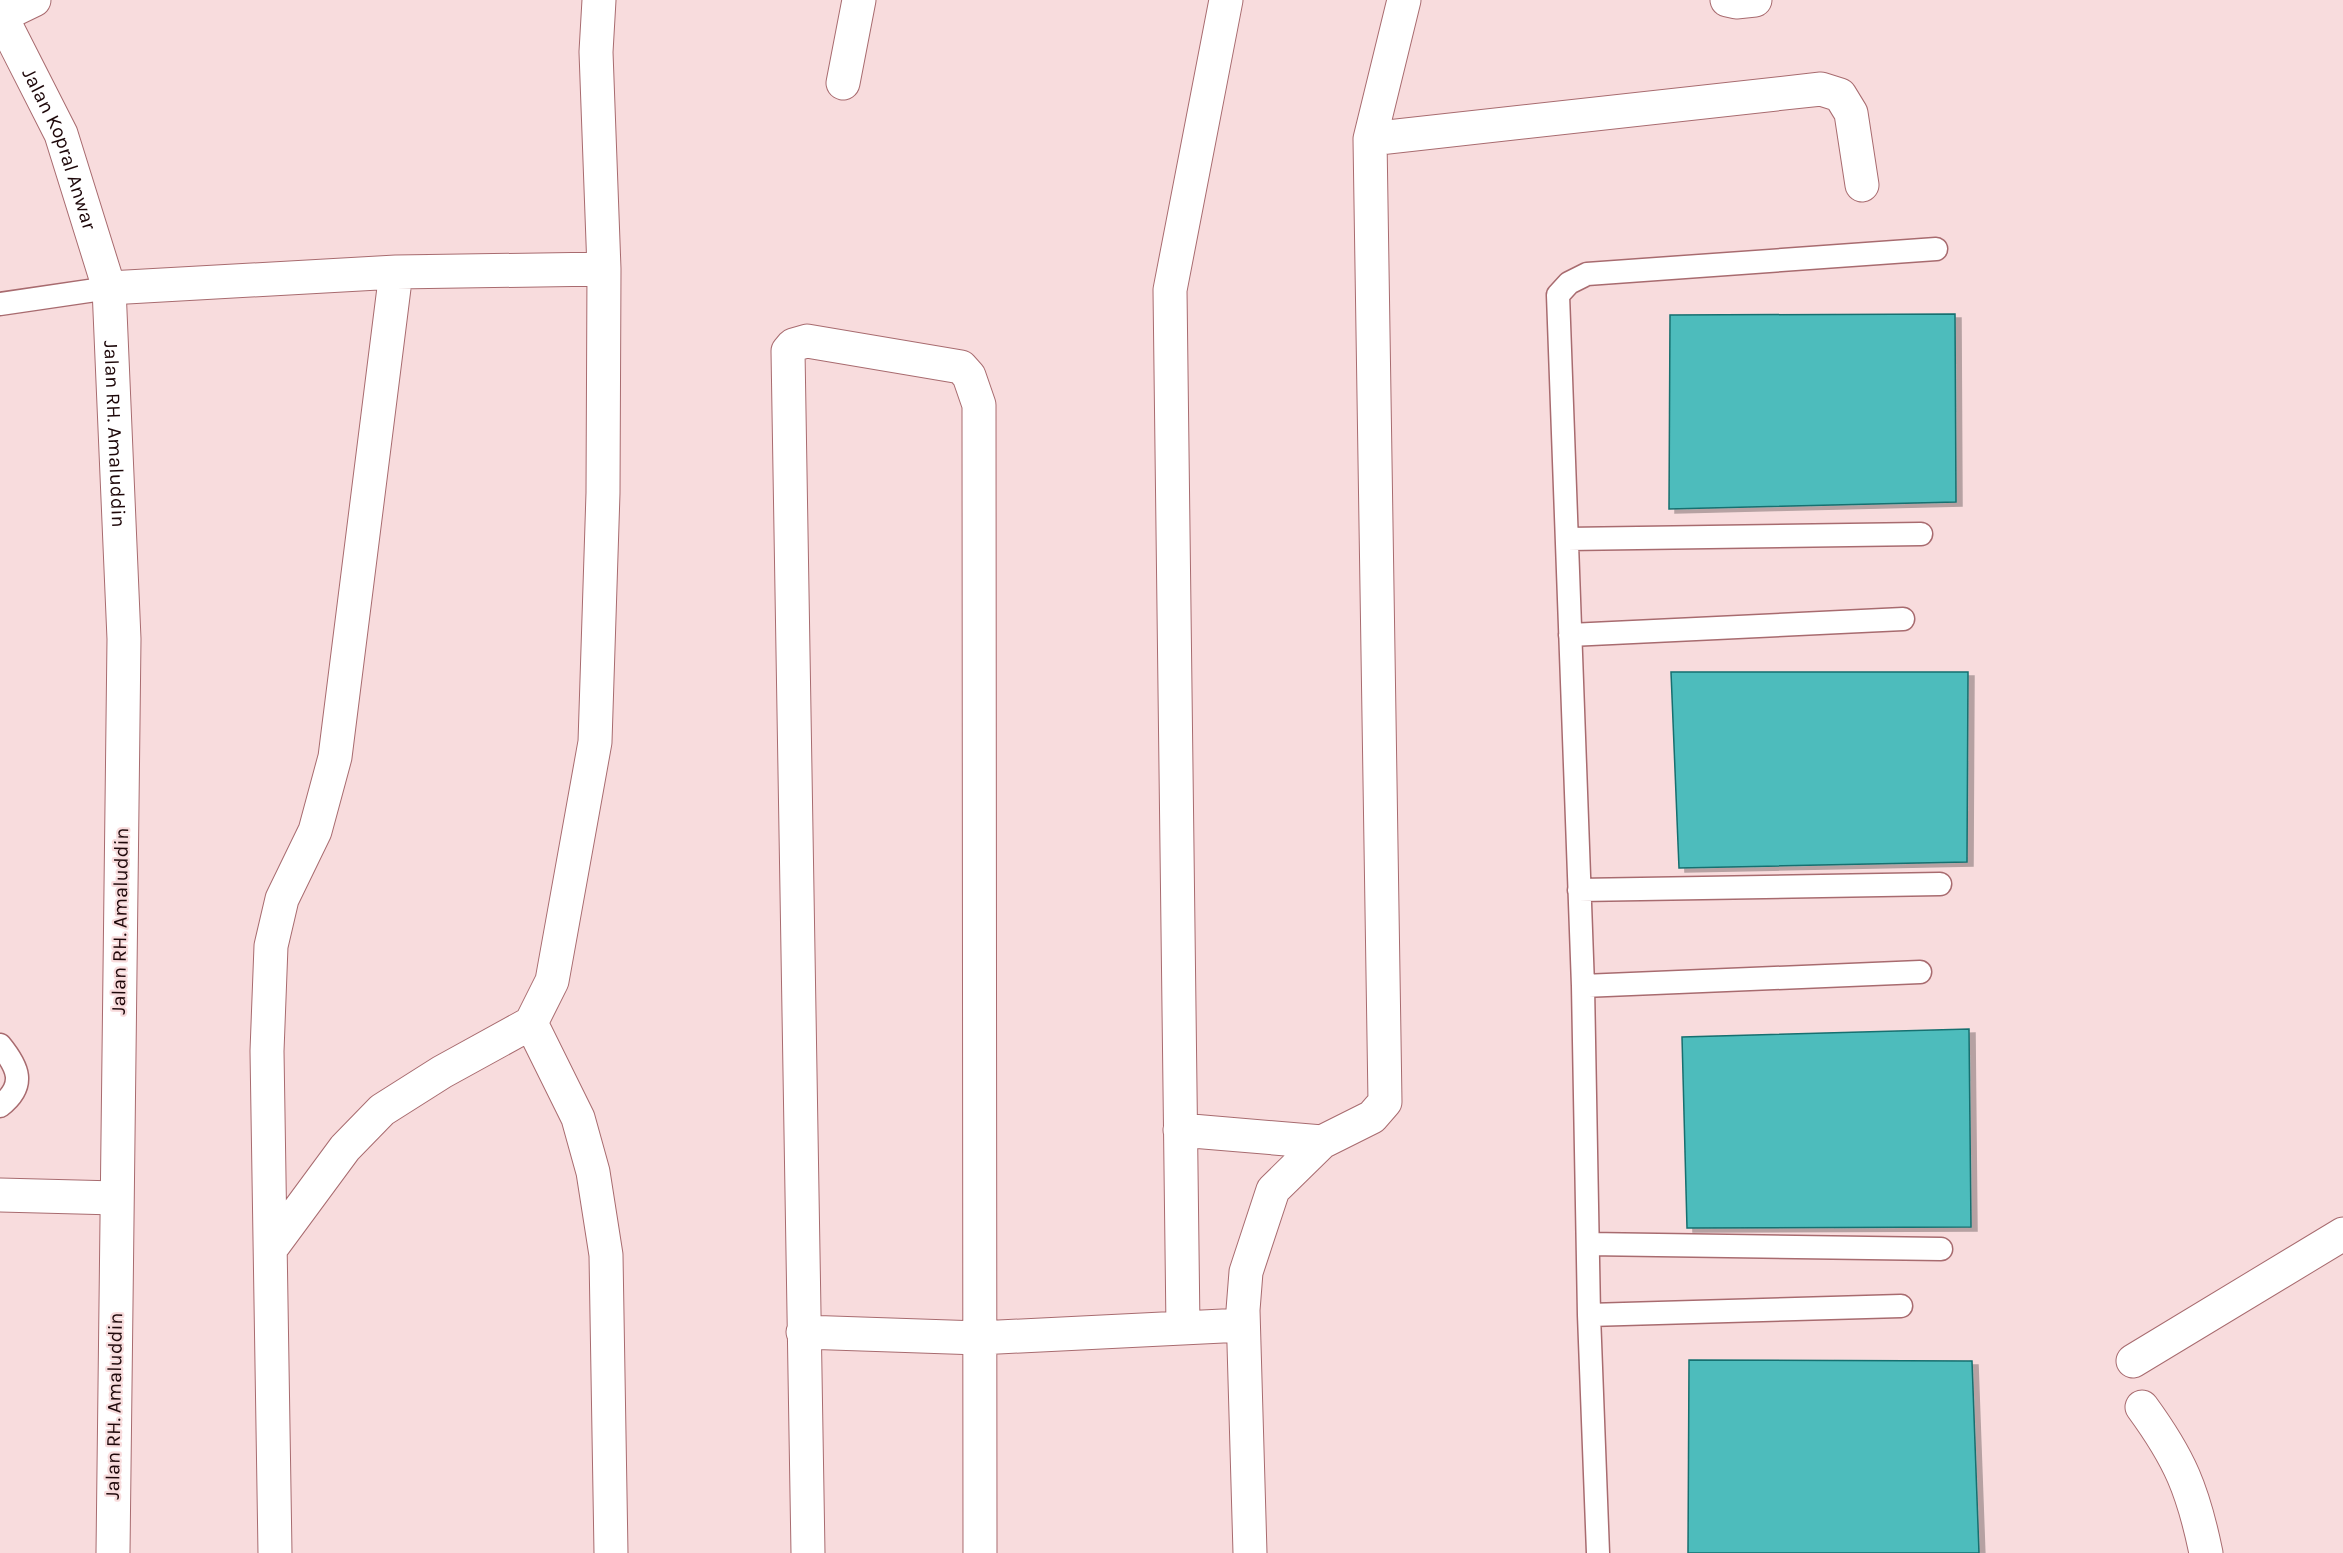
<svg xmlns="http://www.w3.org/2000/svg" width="2343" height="1553" viewBox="0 0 2343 1553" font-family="Karla,sans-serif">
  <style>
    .building { fill: #4ebcbc; stroke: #166f6f; stroke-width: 1.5; filter: url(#shadow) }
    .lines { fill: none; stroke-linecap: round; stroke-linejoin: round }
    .service-casing { stroke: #a86b6f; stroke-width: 25 }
    .minor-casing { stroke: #a86b6f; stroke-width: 35 }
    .tertiary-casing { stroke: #a86b6f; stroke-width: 35 }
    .service { stroke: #fff; stroke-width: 22 }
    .minor { stroke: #fff; stroke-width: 33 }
    .tertiary { stroke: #fff; stroke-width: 33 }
    .labels { text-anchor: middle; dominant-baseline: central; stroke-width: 4.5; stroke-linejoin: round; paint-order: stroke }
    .street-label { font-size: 20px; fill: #1d0709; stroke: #f8dcdd }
  </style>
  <defs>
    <filter id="shadow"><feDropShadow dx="6" dy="4" stdDeviation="0" flood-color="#0004"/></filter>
  </defs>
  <rect width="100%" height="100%" fill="#f8dcdd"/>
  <!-- building -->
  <path class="building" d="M1955,314L1956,502L1669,509L1670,315Z
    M1671,672H1968L1967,862L1679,868Z
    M1969,1029L1971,1227L1687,1228L1682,1037Z
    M1689,1360L1972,1361L1979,1553H1688Z"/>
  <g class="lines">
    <!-- service casing -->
    <g class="service-casing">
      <path id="service" d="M0,304L109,288
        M1567,539L1921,534
        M1570,635L1903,619
        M1579,890L1940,884
        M1583,986L1920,972
        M0,1045C18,1067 27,1085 0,1106
        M1588,1244L1941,1249
        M1589,1315L1901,1306
        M1598,1553L1589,1315L1583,986L1558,295L1569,283L1587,274L1936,249"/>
    </g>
    <!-- minor casing -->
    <g class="minor-casing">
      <path id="minor" d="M1727,0L1736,2L1755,0
        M1,16L34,0
        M843,83L859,0
        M1370,139L1821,89L1840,95L1851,113L1862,185
        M109,288L396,272L604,269
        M531,1023L578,1118L593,1172L606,1255L611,1553
        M1180,1130L1322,1142
        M0,1195L116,1198
        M272,1247L345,1148L382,1110L442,1072L531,1023L552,981L595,742L603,493L604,269L596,52L599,0
        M1183,1328L1170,290L1226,0
        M803,1332L979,1338L1243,1325
        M2133,1361L2343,1234
        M2142,1407C2180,1459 2193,1490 2206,1553
        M275,1553L267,1051L271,946L282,899L315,831L335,757L396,272
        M808,1553L788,351L793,345L807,341L961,367L969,376L979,405L980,1553
        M1250,1553L1243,1310L1246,1272L1273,1190L1322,1142L1372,1117L1385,1102L1370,139L1404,0"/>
    </g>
    <!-- tertiary casing -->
    <g class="tertiary-casing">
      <g id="tertiary">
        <path id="s1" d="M0,14L61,134L109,288L124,639L113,1553"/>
      </g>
    </g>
    <!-- service -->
    <use href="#service" class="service"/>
    <!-- minor -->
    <use href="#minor" class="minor"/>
    <!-- tertiary -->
    <use href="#tertiary" class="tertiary"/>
  </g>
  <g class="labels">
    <!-- street labels -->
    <g class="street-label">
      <text stroke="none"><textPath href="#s1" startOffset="148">Jalan Kopral Anwar</textPath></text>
      <text stroke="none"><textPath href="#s1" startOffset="442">Jalan RH. Amaluddin</textPath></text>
      <text transform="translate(120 921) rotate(-89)">Jalan RH. Amaluddin</text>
      <text transform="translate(114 1406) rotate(-89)">Jalan RH. Amaluddin</text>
    </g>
  </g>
</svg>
